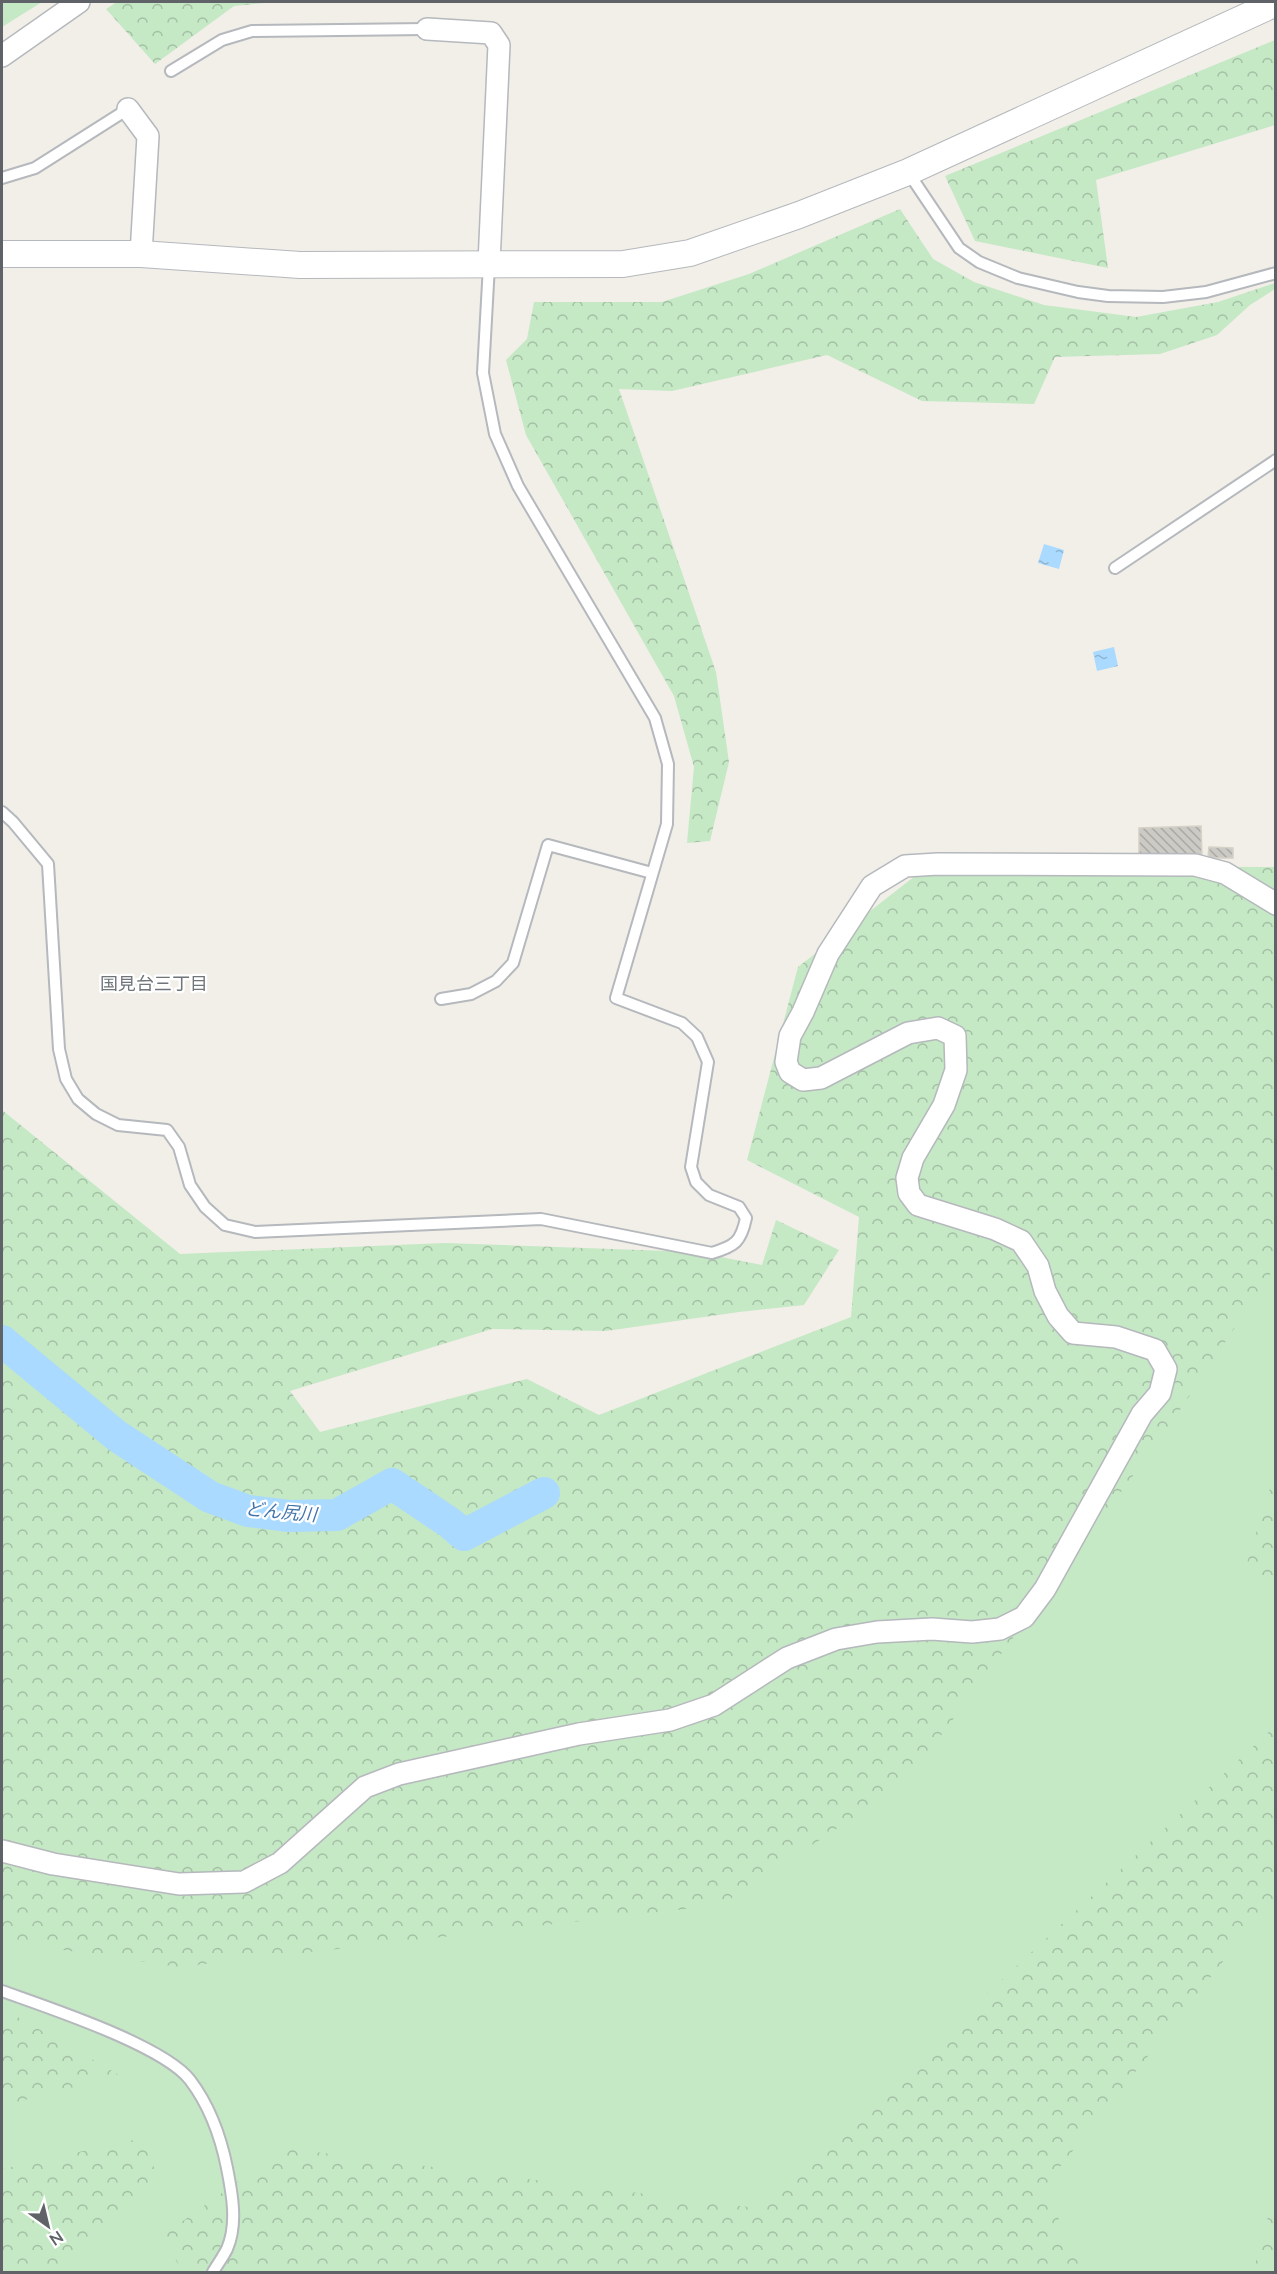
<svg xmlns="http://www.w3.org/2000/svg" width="1277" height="2274" viewBox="0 0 1277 2274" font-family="Lato,'Noto Sans JP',sans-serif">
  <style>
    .grass { fill: #c5e8c5 }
    .forest { fill: url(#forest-crowns) }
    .water { fill: url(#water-ripples) }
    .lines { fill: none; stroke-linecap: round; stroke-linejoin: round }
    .river { stroke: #aadaff; stroke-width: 32 }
    .building { fill: url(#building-back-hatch); stroke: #d6d1c6; stroke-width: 1.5 }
    .service-casing { stroke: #b5b8bc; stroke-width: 14 }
    .minor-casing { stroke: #b5b8bc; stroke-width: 24 }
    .tertiary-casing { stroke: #b5b8bc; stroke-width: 28 }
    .service { stroke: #fff; stroke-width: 10 }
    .minor { stroke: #fff; stroke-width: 21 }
    .tertiary { stroke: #fff; stroke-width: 26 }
    .labels { text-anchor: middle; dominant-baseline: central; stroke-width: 4.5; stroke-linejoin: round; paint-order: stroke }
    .neighbourhood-label { font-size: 18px; fill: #70757a; stroke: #fff }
    .water-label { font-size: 18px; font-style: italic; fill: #4174aa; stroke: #fff }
  </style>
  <defs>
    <pattern id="forest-crowns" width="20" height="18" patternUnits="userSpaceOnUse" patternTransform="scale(1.5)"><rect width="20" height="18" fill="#c5e8c5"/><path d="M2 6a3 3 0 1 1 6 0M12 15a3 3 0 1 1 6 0" fill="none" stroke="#a3c0a4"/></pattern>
    <pattern id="water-ripples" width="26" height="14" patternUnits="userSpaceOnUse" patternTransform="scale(1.5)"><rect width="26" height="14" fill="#aadaff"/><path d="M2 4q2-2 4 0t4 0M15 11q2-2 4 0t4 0" fill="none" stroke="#8eb4d2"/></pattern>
    <pattern id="building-back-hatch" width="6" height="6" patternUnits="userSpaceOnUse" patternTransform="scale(1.5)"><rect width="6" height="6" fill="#cccac5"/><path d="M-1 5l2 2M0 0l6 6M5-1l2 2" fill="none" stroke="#a9a8a4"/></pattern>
  </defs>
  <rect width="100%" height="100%" fill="#f1efe8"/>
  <!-- grass -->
  <path class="grass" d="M2,2H42L2,27Z
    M1275,1091V2272H2V1795Z"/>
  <!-- forest -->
  <path class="forest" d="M117,2H275L234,6L155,64L106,9Z
    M1275,40V125L1096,180L1108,268L975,241L945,176Z
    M900,209L933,259L974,282L1044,305L1136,317L1218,302L1275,283V289L1250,305L1217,335L1160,354L1055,357L1034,404L922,401L827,355L672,391L619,389L716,672L729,762L710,841L687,843L694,767L674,696L526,435L506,360L527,339L534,302H662L749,274Z
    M928,866L1275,867V1267L1166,1431L906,1783L721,1905L179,1967L2,1941V1110L180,1254L445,1243L695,1252L762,1265L776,1220L839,1250L804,1305L739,1312L606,1331L492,1329L290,1391L320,1432L527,1379L599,1415L851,1317L859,1217L747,1160L798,967Z
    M1275,1472V1593L1246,1566Z
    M1273,1728L1275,1732V1896L1044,2187L1083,2272H181L165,2234L284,2148L756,2208Z
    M2,2008L119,2075H120L2,2106Z
    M147,2137L157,2182L50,2272H2V2169Z
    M1275,2191V2272H1253Z"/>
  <!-- water -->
  <path class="water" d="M1044,544L1064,550L1059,569L1038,563Z
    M1114,647L1118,666L1097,671L1093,652Z"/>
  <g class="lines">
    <!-- river -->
    <path class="river" d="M2,1341L117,1436L210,1497L248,1511L289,1516L337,1515L392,1484L450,1523L464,1535L544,1493"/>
  </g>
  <!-- building -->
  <path class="building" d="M1201,826L1202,857L1139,863V828Z
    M1209,847L1233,848V858H1208Z"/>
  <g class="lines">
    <!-- service casing -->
    <g class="service-casing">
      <path id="service" d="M171,71L222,40L252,31L427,29
        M908,172L959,248L979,262L1018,278L1078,292L1108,296L1163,297L1206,292L1276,273
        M2,178L35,168L128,109
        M1115,568L1276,460
        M2,812L13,822L48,864L59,1049L66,1079L78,1099L96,1114L118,1125L167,1130L179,1147L190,1185L205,1207L225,1225L255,1232L541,1219L712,1253C735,1246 741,1242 746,1218L739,1207L709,1195L696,1182L691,1167L708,1062L697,1037L682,1023L616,998L667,824L668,764L655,718L518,486L495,434L483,373L489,265
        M441,999L471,994L496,981L513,963L548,845L652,873
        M2,1991C46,2007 163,2045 190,2080C209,2105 221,2138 227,2168C232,2193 238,2224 227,2249C223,2257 217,2265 213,2272"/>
    </g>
    <!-- minor casing -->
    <g class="minor-casing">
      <path id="minor" d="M427,29L491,33L499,45L489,263
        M2,56L79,2
        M128,109L148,136L141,254
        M2,1851L53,1864L179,1884L244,1882L280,1863L365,1787L399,1774L579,1734L670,1720L714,1705L787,1658L836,1639L877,1632L932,1629L972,1632L1000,1629L1024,1617L1045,1589L1142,1414L1160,1393L1166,1369L1155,1350L1116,1337L1073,1333L1058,1316L1045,1291L1038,1266L1021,1241L995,1229L918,1205L909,1193L907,1178L913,1158L944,1105L956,1070L955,1036L938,1028L908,1033L821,1078L803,1080L790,1072L786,1062L790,1036L803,1012L828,954L872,886L905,866L938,864L1195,865L1225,873L1276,904"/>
    </g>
    <!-- tertiary casing -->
    <g class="tertiary-casing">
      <path id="tertiary" d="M2,254H141L300,265L623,264L690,253L799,215L908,172L1276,3"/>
    </g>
    <!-- service -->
    <use href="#service" class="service"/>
    <!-- minor -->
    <use href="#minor" class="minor"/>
    <!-- tertiary -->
    <use href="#tertiary" class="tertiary"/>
  </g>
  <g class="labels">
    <!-- neighbourhood labels -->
    <g class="neighbourhood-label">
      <text x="154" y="983">国見台三丁目</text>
    </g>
    <!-- water labels -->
    <g class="water-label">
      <text transform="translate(281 1511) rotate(5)">どん尻川</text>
    </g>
  </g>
  <!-- border -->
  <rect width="1277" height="2274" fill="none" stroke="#5f6368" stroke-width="6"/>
  <!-- north arrow -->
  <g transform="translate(48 2226) rotate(146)" stroke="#ffffff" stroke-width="4.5" paint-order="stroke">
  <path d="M0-4.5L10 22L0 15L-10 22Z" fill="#5f6368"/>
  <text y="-9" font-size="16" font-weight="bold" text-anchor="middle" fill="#5f6368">N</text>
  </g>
</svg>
